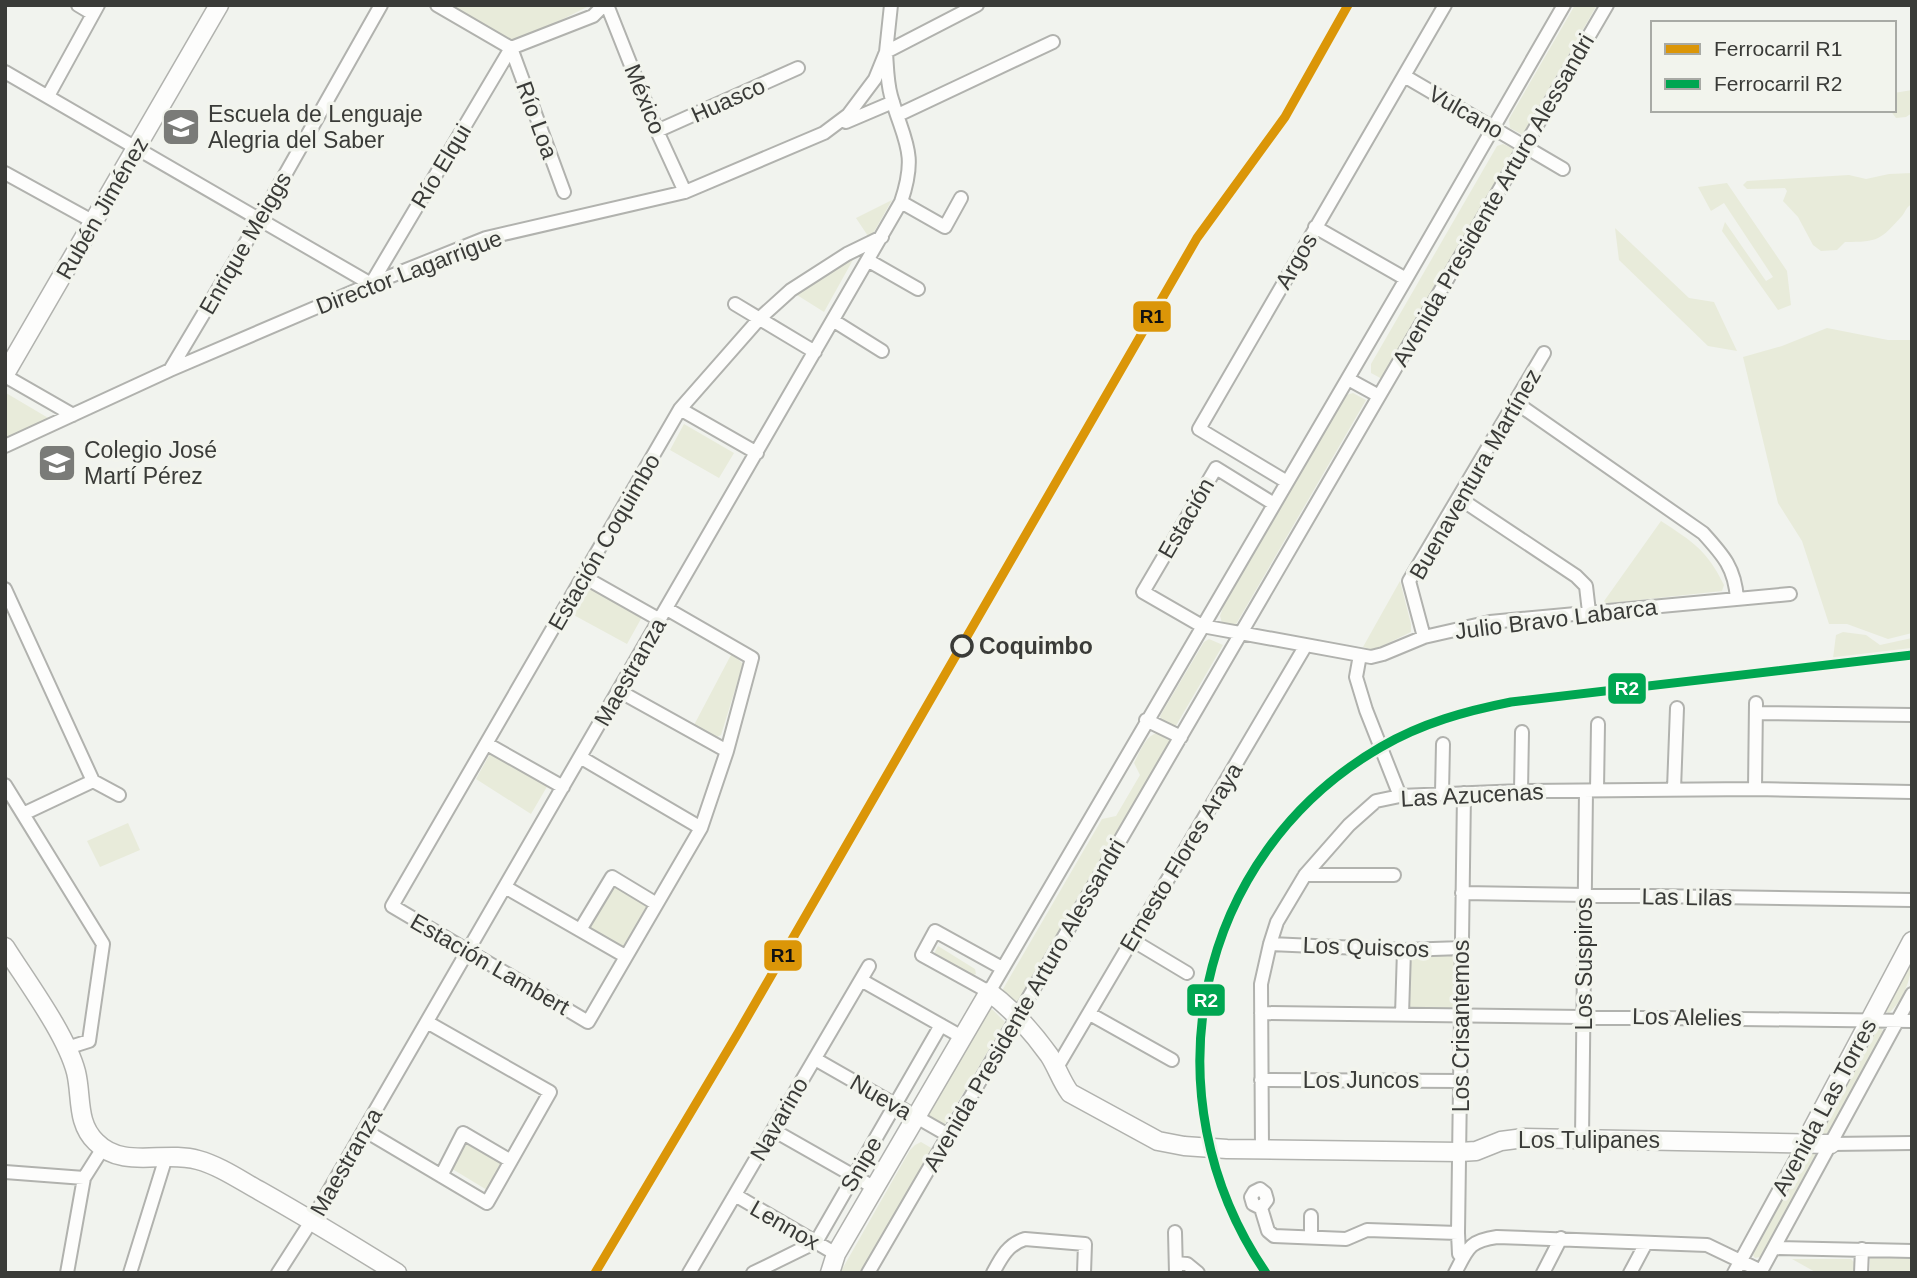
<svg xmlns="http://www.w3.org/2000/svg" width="1917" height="1278" viewBox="0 0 1917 1278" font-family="Arial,sans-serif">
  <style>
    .green { fill: #e8ebda }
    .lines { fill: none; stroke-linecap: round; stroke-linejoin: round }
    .street-casing { stroke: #b1b2ae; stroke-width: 16 }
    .secondary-casing { stroke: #b1b2ae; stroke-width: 21 }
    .street { stroke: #fdfdfc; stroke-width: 12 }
    .secondary { stroke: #fdfdfc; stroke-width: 18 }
    .rail-1-casing { stroke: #f2f4ed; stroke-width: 14 }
    .rail-2-casing { stroke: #f2f4ed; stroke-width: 14 }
    .rail-1 { stroke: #db9608; stroke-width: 9 }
    .rail-2 { stroke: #00a651; stroke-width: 9 }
    .stop-dot { fill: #f2f4ed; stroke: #3a3b38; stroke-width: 3.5 }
    .labels { text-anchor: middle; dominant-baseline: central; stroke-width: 7; stroke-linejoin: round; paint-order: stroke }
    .street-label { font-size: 23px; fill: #3a3b38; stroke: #f2f4ed }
    .poi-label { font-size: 23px; fill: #3a3b38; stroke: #f2f4ed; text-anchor: start }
    .stop-label { font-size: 23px; font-weight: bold; fill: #3a3b38; stroke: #f2f4ed; text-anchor: start }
    .line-badge { stroke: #f2f4ed; stroke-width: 2.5 }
    .badge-label { font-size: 19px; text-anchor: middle; font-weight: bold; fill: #fff }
    .pale-badge-label { font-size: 19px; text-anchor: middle; font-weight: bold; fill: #111 }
  </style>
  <rect width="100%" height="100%" fill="#f1f3ee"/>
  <!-- green -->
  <path class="green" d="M442,5H591L511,45Z
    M1575,5H1597L1523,135L1510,128L1509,119Z
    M1912,90V113L1906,117L1896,118L1890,110H1894V93Z
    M1503,144L1517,150L1384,380L1371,373V364L1497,146Z
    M1912,173V204C1906,207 1906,211 1902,216C1880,240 1879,242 1845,242L1837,250L1821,251L1813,245L1798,217L1783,201L1787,191L1785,188L1747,189L1743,185L1747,181L1849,175L1866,179L1889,174Z
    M1727,183L1787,271L1791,305L1778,310L1722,231L1725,222L1766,281L1773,277L1724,203L1711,211L1698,187Z
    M892,200L870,239L856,218Z
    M1615,228L1689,298L1714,302L1737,351L1708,346L1619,260Z
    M854,258L824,312L797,295L835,267Z
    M1827,328L1888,340H1912V633L1888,639L1847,624H1829L1802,541L1778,503L1743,357L1782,346Z
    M6,393L50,419L5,439Z
    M1353,393L1366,400L1235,626L1222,623L1220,616L1224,605L1343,396Z
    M684,424L734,453L719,478L670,450Z
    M1661,521C1693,542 1707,550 1724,585L1722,591L1602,604Z
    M1400,581L1411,624V632L1374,650L1363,647Z
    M584,585L642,617L627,644L570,613Z
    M1843,632L1866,635L1880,645L1912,638V650L1843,659L1833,658L1836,635Z
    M1209,639L1223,645L1174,729L1162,722L1160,716L1204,642Z
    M732,653L743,664L721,735L717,737L694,725Z
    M1157,733L1170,740L1015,1007L1004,994L1003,989L1102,819L1116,816L1140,775L1134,763C1140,752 1145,736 1157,733Z
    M491,752L548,785L531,814L476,779Z
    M128,823L140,850L100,867L87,841Z
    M614,885L648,904L623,950L588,930Z
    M938,946L975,969L976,974L973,975L934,954Z
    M1410,953H1457L1456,1013L1408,1012Z
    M1912,956C1912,976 1905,999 1889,1013L1884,1011Z
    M990,1007L1005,1022L945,1124L942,1126L927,1115Z
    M1877,1027L1882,1028L1883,1032L1830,1131L1822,1137L1819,1135Z
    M466,1139L503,1162L487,1190L449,1167Z
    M921,1142L933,1149L862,1273H840L910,1150L915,1145Z
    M1809,1150L1817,1152L1760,1257L1755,1258L1753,1255Z
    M1870,1258H1912V1273H1870Z
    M1792,1259H1851L1854,1262L1853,1273H1817Z"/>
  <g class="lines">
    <!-- street casing -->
    <g class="street-casing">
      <path id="street" d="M78,5L93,14
        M437,5L511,48
        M607,5L657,131L685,192
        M511,48L564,192
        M511,48L593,16L604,5
        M5,72L371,284L511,48
        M1406,77L1563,169
        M48,96L98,5
        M898,115L1053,42
        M846,122L893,102
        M657,131L798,68
        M5,173L94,222
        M901,202L945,227L961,198
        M1315,227L1406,279
        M869,261L918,289
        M735,304L815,352
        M834,321L882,351
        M170,370L260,219L381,5
        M5,376L73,415
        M1348,379L1379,396
        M1515,402L1703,533C1723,555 1735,568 1737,599
        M680,409L757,453
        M5,446L170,370L371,284L486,238L685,192L824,133L848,115L875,79L886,52L891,5
        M1287,482L1199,429L1445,5
        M1459,498L1576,576L1586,586L1589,612
        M1274,504L1216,468L1143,592L1202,626L1371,657L1383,654L1424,637L1490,622L1790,594
        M584,577L660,620
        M5,589L93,781L23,814
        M667,609L752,658L727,751L701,828L588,1022L392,906L680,409L760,318L791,290L847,254L882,237
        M1424,637L1409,581L1544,353
        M1360,655L1356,677L1366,710L1400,796
        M619,691L727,751
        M1756,713L1912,715
        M1146,720L1181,737
        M487,744L563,787
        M580,757L701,828
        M93,781L119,795
        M5,785L103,944L89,1041L67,1048
        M1674,789L1677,708
        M1755,789L1756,703
        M1597,790L1598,724
        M1521,791L1522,732
        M1442,793L1443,744
        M1305,875H1394
        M505,887L625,956
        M1462,893L1912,900
        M580,930L612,877L655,903
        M1132,940L1187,973
        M1270,944L1404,950L1462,948
        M1002,968L935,931L922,955L989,992L1406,279L1564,5
        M861,980L962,1037
        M1261,1013L1912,1021
        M1090,1014L1172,1060
        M1402,1015L1404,950
        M815,1059L948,1135
        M1056,1069L1306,645
        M1261,1080L1462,1081
        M364,1130L487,1203L550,1092L427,1022
        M773,1130L875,1188
        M1582,1138L1586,791
        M1831,1144L1912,1143
        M1262,1148L1261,984L1270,944L1277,922L1305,875L1349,825L1376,801L1400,796L1521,791L1755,789L1912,792
        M5,1172L84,1178L103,1148
        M441,1176L463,1133L511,1161
        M735,1195L836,1254
        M1261,1208L1253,1204L1251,1197L1254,1192L1260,1189L1265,1193L1267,1200L1261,1208L1268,1231L1274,1236L1346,1239L1367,1230L1458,1233
        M1175,1232L1176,1273
        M1311,1237V1216
        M1774,1248L1912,1251
        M1463,1258L1459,1254L1458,1233L1464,793
        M1176,1263L1187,1264L1198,1273
        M67,1273L84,1178
        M130,1273L166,1157
        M278,1273L312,1220L901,202C918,152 904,142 891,96C887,82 887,66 886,52L977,5
        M689,1273L869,966
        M753,1273L816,1242L941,1025
        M868,1273L1607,5
        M993,1273C1001,1258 1008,1244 1025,1239L1085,1244L1084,1273
        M1455,1273C1468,1248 1469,1241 1497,1237L1707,1245L1761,1271
        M1543,1273L1561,1238
        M1630,1273L1646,1243
        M1734,1273L1805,1143
        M1760,1273L1912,994
        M1861,1273L1862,1249"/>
    </g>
    <!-- secondary casing -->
    <g class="secondary-casing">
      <path id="secondary" d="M5,374L219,5
        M5,947C27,982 66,1034 76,1072C82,1096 76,1123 96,1142C123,1170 164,1150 198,1160C220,1166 240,1180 260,1191C306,1217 352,1245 397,1273
        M1805,1143L1912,941
        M830,1273L836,1254L989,992C1011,1008 1033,1033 1049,1055C1057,1067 1061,1081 1070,1093L1158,1141L1184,1146L1227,1149L1460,1152L1476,1151L1501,1141L1524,1138L1831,1144"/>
    </g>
    <!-- street -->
    <use href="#street" class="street"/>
    <!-- secondary -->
    <use href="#secondary" class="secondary"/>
    <!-- rail-1 casing -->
    <g class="rail-1-casing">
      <path id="rail-1" d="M595,1273L738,1033L1197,238L1285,117L1348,5"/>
    </g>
    <!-- rail-2 casing -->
    <g class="rail-2-casing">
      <path id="rail-2" d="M1266,1273C1145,1096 1194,855 1381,747C1422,723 1466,711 1511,702L1912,655"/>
    </g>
    <!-- rail-1 -->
    <use href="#rail-1" class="rail-1"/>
    <!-- rail-2 -->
    <use href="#rail-2" class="rail-2"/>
  </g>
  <!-- icons -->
  <defs>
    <g id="school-square" transform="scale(2.0125)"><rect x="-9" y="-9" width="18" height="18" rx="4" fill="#7a7b78" stroke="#f2f4ed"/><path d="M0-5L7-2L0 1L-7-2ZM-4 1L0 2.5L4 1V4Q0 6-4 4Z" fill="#fff"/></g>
  </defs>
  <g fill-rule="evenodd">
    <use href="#school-square" x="181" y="127"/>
    <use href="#school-square" x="57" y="463"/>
  </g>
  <!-- markers -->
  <circle class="stop-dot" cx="962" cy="646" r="10"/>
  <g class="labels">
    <!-- street labels -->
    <g class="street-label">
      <text transform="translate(645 99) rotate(68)">México</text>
      <text transform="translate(728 100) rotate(-24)">Huasco</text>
      <text transform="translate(1466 112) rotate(30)">Vulcano</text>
      <text transform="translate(537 120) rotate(70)">Río Loa</text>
      <text transform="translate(441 166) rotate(-59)">Río Elqui</text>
      <text transform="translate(1493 200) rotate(-60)">Avenida Presidente Arturo Alessandri</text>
      <text transform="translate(102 208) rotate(-60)">Rubén Jiménez</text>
      <text transform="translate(245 243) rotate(-60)">Enrique Meiggs</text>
      <text transform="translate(1296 261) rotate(-60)">Argos</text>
      <text transform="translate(409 272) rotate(-21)">Director Lagarrigue</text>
      <text transform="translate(1475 474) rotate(-60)">Buenaventura Martínez</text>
      <text transform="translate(1186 518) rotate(-60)">Estación</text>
      <text transform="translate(604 542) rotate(-60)">Estación Coquimbo</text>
      <text transform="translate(1556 619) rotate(-7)">Julio Bravo Labarca</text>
      <text transform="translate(630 672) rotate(-60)">Maestranza</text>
      <text transform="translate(1472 795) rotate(-3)">Las Azucenas</text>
      <text transform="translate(1181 857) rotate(-59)">Ernesto Flores Araya</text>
      <text transform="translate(1687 897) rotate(1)">Las Lilas</text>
      <text transform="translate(1366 947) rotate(2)">Los Quiscos</text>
      <text transform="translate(490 964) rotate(30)">Estación Lambert</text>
      <text transform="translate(1584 964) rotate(-90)">Los Suspiros</text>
      <text transform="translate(1024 1005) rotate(-60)">Avenida Presidente Arturo Alessandri</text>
      <text transform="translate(1687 1017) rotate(1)">Los Alelies</text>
      <text transform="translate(1461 1026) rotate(-90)">Los Crisantemos</text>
      <text x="1361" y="1080">Los Juncos</text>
      <text transform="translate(881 1097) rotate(30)">Nueva</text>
      <text transform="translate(1824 1107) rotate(-62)">Avenida Las Torres</text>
      <text transform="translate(779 1119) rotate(-60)">Navarino</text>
      <text x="1589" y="1140">Los Tulipanes</text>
      <text transform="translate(346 1162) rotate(-60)">Maestranza</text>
      <text transform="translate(861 1164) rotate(-60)">Snipe</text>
      <text transform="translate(785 1225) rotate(30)">Lennox</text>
    </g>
    <!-- poi labels -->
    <g class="poi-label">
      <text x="208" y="114">Escuela de Lenguaje<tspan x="208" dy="26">Alegria del Saber</tspan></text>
      <text x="84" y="450">Colegio José<tspan x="84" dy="26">Martí Pérez</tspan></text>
    </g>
    <!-- stop labels -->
    <g class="stop-label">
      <text x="979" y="646">Coquimbo</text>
    </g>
  </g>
  <g class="line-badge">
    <rect x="1132" y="300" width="40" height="33" rx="7" fill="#db9608"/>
    <rect x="1607" y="672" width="40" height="33" rx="7" fill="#00a651"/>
    <rect x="763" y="939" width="40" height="33" rx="7" fill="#db9608"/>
    <rect x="1186" y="983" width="40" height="34" rx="7" fill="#00a651"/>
  </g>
  <g class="badge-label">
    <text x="1627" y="695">R2</text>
    <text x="1206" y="1007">R2</text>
  </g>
  <g class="pale-badge-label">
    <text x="1152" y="323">R1</text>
    <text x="783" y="962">R1</text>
  </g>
  <!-- border -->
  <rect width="1917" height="1278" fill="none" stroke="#3a3b38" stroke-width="14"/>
  <!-- legend -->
  <rect x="1651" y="21" width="245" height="91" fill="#f2f4ed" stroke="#a8aaa5" stroke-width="2"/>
  <rect x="1665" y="44" width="35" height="10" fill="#db9608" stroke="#a8aaa5" stroke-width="2"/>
  <text x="1714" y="56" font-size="21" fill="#3a3b38">Ferrocarril R1</text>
  <rect x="1665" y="79" width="35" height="10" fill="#00a651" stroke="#a8aaa5" stroke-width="2"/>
  <text x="1714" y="91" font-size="21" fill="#3a3b38">Ferrocarril R2</text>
</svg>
